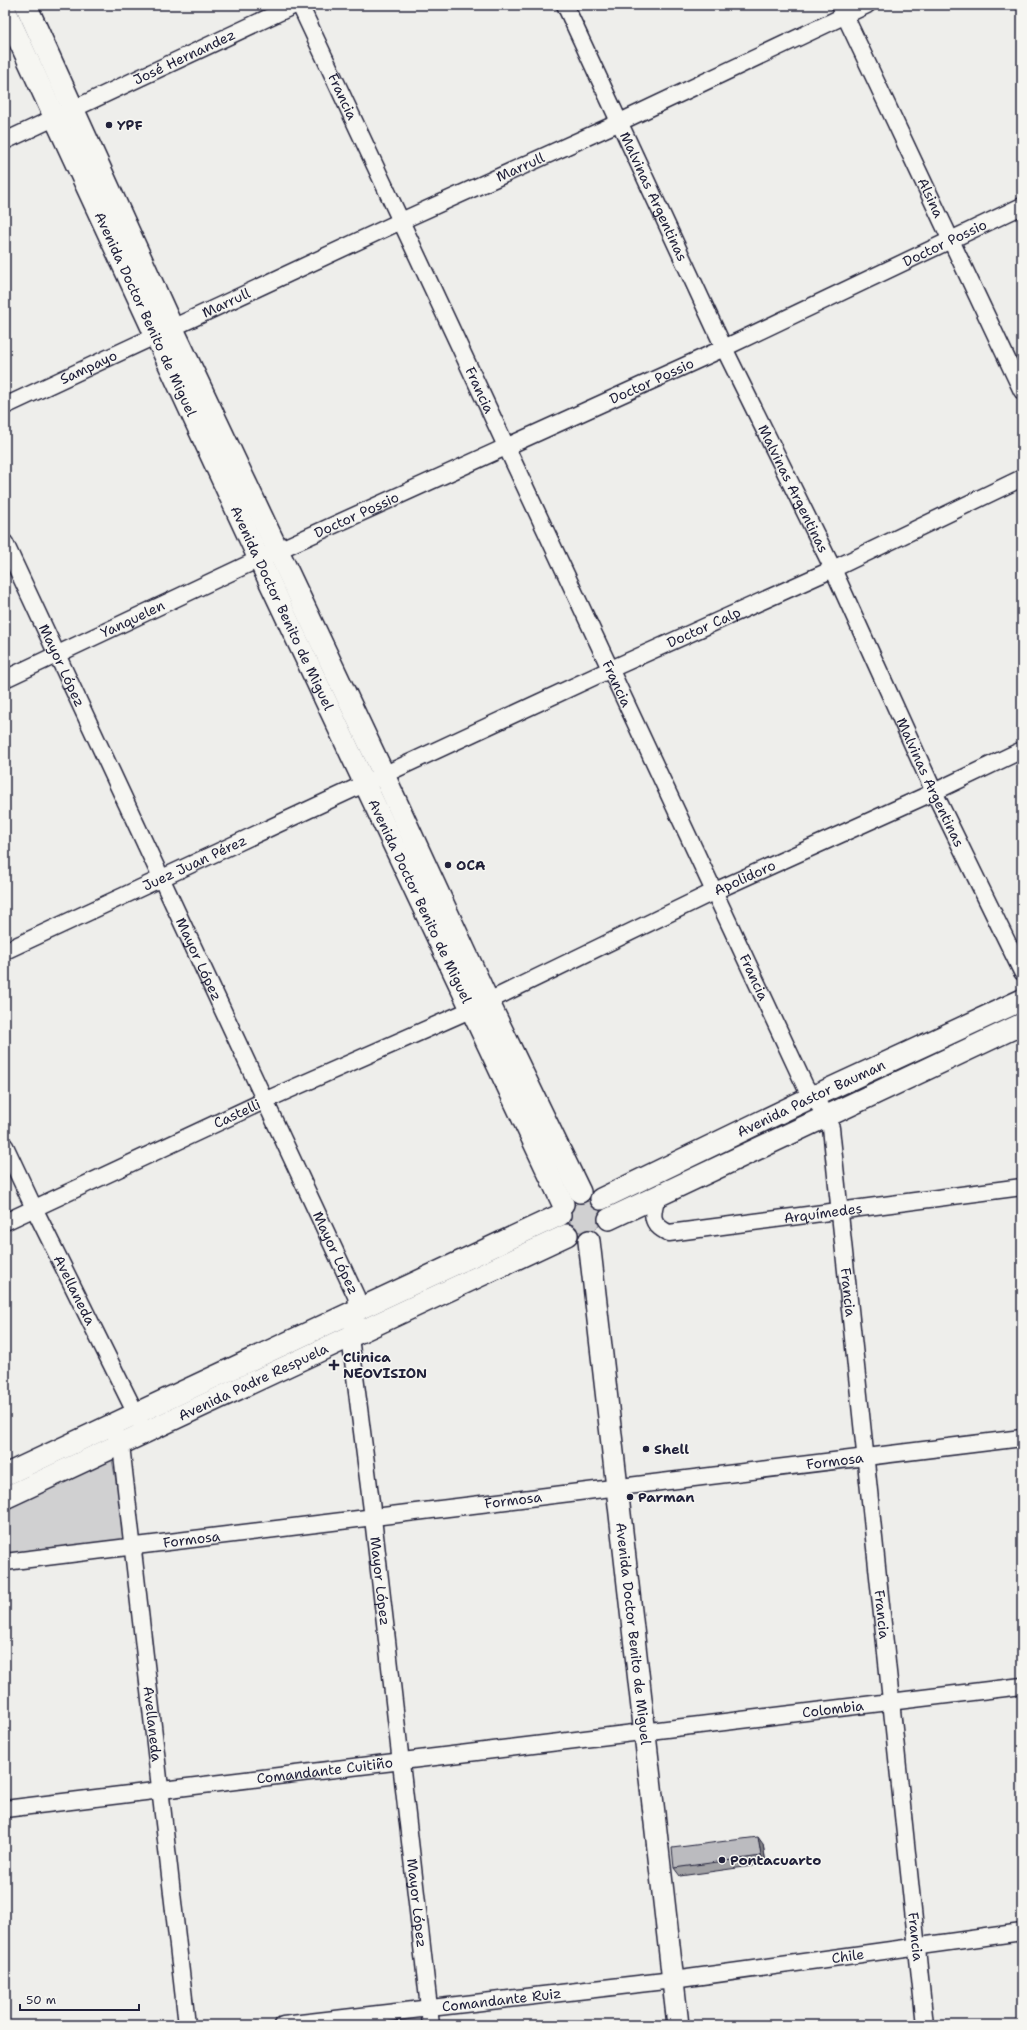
<svg xmlns="http://www.w3.org/2000/svg" width="1027" height="2030" viewBox="0 0 1027 2030" font-family="'Shantell Sans',sans-serif">
  <style>
    .green { fill: #d0d0d1; stroke: #797986 }
    .lines { fill: none; stroke-linecap: round; stroke-linejoin: round }
    .minor-casing { stroke: #22223b; stroke-width: 19 }
    .major-casing { stroke: #22223b; stroke-width: 24 }
    .minor { stroke: #f6f6f2; stroke-width: 16 }
    .major { stroke: #f6f6f2; stroke-width: 21 }
    .wall { fill: #a1a1a4; stroke: #22223b }
    .shaded-wall { fill: #838386; stroke: #22223b }
    .building { fill: #bbbbbf; stroke: #22223b }
    .poi-dot { fill: #22223b; stroke: #f6f6f2; stroke-width: 1.5 }
    .labels { text-anchor: middle; dominant-baseline: central; stroke-width: 3; stroke-linejoin: round; paint-order: stroke }
    .street-label { font-size: 14px; fill: #22223b; stroke: #f6f6f2 }
    .poi-label { font-size: 14px; font-weight: bold; fill: #22223b; stroke: #f6f6f2; text-anchor: start }
  </style>
  <rect width="100%" height="100%" fill="#eeeeeb"/>
  <filter id="ink" filterUnits="userSpaceOnUse"><feTurbulence type="fractalNoise" baseFrequency=".025" numOctaves="2"/><feDisplacementMap in="SourceGraphic" scale="8" xChannelSelector="R" yChannelSelector="G"/><feConvolveMatrix kernelMatrix="1 2 1 2 8 2 1 2 1" color-interpolation-filters="sRGB"/></filter>
  <g filter="url(#ink)">
    <!-- green -->
    <path class="green" d="M1011,1017L858,1090L856,1086Z
      M783,1121L784,1124L620,1203L619,1201Z
      M569 1217a16 16 0 1 1 32 0a16 16 0 1 1-32 0Z
      M112,1460L127,1539L5,1554V1509Z"/>
    <g class="lines">
      <!-- minor casing -->
      <g class="minor-casing">
        <g id="minor">
          <path id="s1" d="M300,5L805,1086L826,1115L831,1128L925,2025"/>
          <path id="s2" d="M565,5L724,348L833,569L934,792L1022,972"/>
          <path id="s3" d="M840,5L1022,391"/>
          <path id="s4" d="M5,141L295,5"/>
          <path id="s5" d="M5,406L401,221L620,122L867,5"/>
          <path id="s6" d="M5,543L356,1296L358,1310L350,1337L373,1518L431,2025"/>
          <path id="s7" d="M5,679L259,559L724,348L1022,206"/>
          <path id="s8" d="M5,951L611,669L833,569L1022,478"/>
          <path id="s9" d="M5,1146L34,1208L141,1424"/>
          <path id="s10" d="M657,1196C652,1214 649,1224 669,1233L1022,1187"/>
          <path id="s11" d="M5,1222L266,1100L470,1010L715,891L934,792L1022,750"/>
          <path id="s12" d="M116,1436L121,1445L187,2025"/>
          <path id="s13" d="M5,1562L1022,1438"/>
          <path id="s14" d="M5,1809L1022,1686"/>
          <path id="s15" d="M283,2025L673,1980L1022,1932"/>
        </g>
      </g>
      <!-- major casing -->
      <g class="major-casing">
        <g id="major">
          <path d="M26,5L173,329L384,775L488,1001L580,1192"/>
          <path id="s16" d="M5,10L259,559L563,1204"/>
          <path id="s17" d="M601,1199L812,1097L1022,1000"/>
          <path d="M609,1219L1022,1024"/>
          <path id="s18" d="M589,1241L678,2025"/>
          <path d="M5,1475L560,1215"/>
          <path id="s19" d="M5,1498L567,1235"/>
        </g>
      </g>
      <!-- minor -->
      <use href="#minor" class="minor"/>
      <!-- major -->
      <use href="#major" class="major"/>
    </g>
    <!-- wall -->
    <path class="wall" d="M763,1844L766,1864L680,1876L674,1868Z"/>
    <!-- shaded-wall -->
    <path class="shaded-wall" d="M758,1837L763,1844L766,1864L761,1856Z"/>
    <!-- building -->
    <path class="building" d="M758,1837L761,1856L674,1868L672,1848Z"/>
  </g>
  <!-- markers -->
  <g class="poi-dot">
    <circle cx="109" cy="125" r="4"/>
    <circle cx="448" cy="865" r="4"/>
    <path d="M332 1359h4v4h4v4h-4v4h-4v-4h-4v-4h4z"/>
    <circle cx="646" cy="1449" r="4"/>
    <circle cx="630" cy="1497" r="4"/>
    <circle cx="722" cy="1860" r="4"/>
  </g>
  <g class="labels">
    <!-- street labels -->
    <g class="street-label">
      <text stroke="none"><textPath href="#s4" startOffset="198">José Hernandez</textPath></text>
      <text stroke="none"><textPath href="#s1" startOffset="101">Francia</textPath></text>
      <text stroke="none"><textPath href="#s5" startOffset="568">Marrull</textPath></text>
      <text stroke="none"><textPath href="#s2" startOffset="211">Malvinas Argentinas</textPath></text>
      <text stroke="none"><textPath href="#s3" startOffset="213">Alsina</textPath></text>
      <text stroke="none"><textPath href="#s7" startOffset="1036">Doctor Possio</textPath></text>
      <text stroke="none"><textPath href="#s5" startOffset="244">Marrull</textPath></text>
      <text stroke="none"><textPath href="#s16" startOffset="335">Avenida Doctor Benito de Miguel</textPath></text>
      <text stroke="none"><textPath href="#s5" startOffset="92">Sampayo</textPath></text>
      <text stroke="none"><textPath href="#s7" startOffset="712">Doctor Possio</textPath></text>
      <text stroke="none"><textPath href="#s1" startOffset="425">Francia</textPath></text>
      <text stroke="none"><textPath href="#s2" startOffset="535">Malvinas Argentinas</textPath></text>
      <text stroke="none"><textPath href="#s7" startOffset="388">Doctor Possio</textPath></text>
      <text stroke="none"><textPath href="#s16" startOffset="659">Avenida Doctor Benito de Miguel</textPath></text>
      <text stroke="none"><textPath href="#s7" startOffset="141">Yanquelen</textPath></text>
      <text stroke="none"><textPath href="#s8" startOffset="770">Doctor Calp</textPath></text>
      <text stroke="none"><textPath href="#s6" startOffset="135">Mayor López</textPath></text>
      <text stroke="none"><textPath href="#s1" startOffset="749">Francia</textPath></text>
      <text stroke="none"><textPath href="#s2" startOffset="859">Malvinas Argentinas</textPath></text>
      <text stroke="none"><textPath href="#s8" startOffset="209">Juez Juan Pérez</textPath></text>
      <text stroke="none"><textPath href="#s11" startOffset="816">Apolidoro</textPath></text>
      <text stroke="none"><textPath href="#s16" startOffset="983">Avenida Doctor Benito de Miguel</textPath></text>
      <text stroke="none"><textPath href="#s6" startOffset="459">Mayor López</textPath></text>
      <text stroke="none"><textPath href="#s1" startOffset="1073">Francia</textPath></text>
      <text stroke="none"><textPath href="#s17" startOffset="233">Avenida Pastor Bauman</textPath></text>
      <text stroke="none"><textPath href="#s11" startOffset="256">Castelli</textPath></text>
      <text stroke="none"><textPath href="#s10" startOffset="200">Arquímedes</textPath></text>
      <text stroke="none"><textPath href="#s6" startOffset="783">Mayor López</textPath></text>
      <text stroke="none"><textPath href="#s9" startOffset="160">Avellaneda</textPath></text>
      <text stroke="none"><textPath href="#s1" startOffset="1408">Francia</textPath></text>
      <text stroke="none"><textPath href="#s19" startOffset="274">Avenida Padre Respuela</textPath></text>
      <text stroke="none"><textPath href="#s13" startOffset="836">Formosa</textPath></text>
      <text stroke="none"><textPath href="#s13" startOffset="512">Formosa</textPath></text>
      <text stroke="none"><textPath href="#s13" startOffset="188">Formosa</textPath></text>
      <text stroke="none"><textPath href="#s6" startOffset="1119">Mayor López</textPath></text>
      <text stroke="none"><textPath href="#s1" startOffset="1732">Francia</textPath></text>
      <text stroke="none"><textPath href="#s18" startOffset="395">Avenida Doctor Benito de Miguel</textPath></text>
      <text stroke="none"><textPath href="#s14" startOffset="834">Colombia</textPath></text>
      <text stroke="none"><textPath href="#s12" startOffset="291">Avellaneda</textPath></text>
      <text stroke="none"><textPath href="#s14" startOffset="322">Comandante Cuitiño</textPath></text>
      <text stroke="none"><textPath href="#s6" startOffset="1443">Mayor López</textPath></text>
      <text stroke="none"><textPath href="#s1" startOffset="2056">Francia</textPath></text>
      <text stroke="none"><textPath href="#s15" startOffset="569">Chile</textPath></text>
      <text stroke="none"><textPath href="#s15" startOffset="220">Comandante Ruiz</textPath></text>
    </g>
    <!-- poi labels -->
    <g class="poi-label">
      <text x="117" y="125">YPF</text>
      <text x="456" y="865">OCA</text>
      <text x="343" y="1357">Clinica<tspan x="343" dy="16">NEOVISION</tspan></text>
      <text x="654" y="1449">Shell</text>
      <text x="638" y="1497">Parman</text>
      <text x="730" y="1860">Pontacuarto</text>
    </g>
  </g>
  <!-- margin -->
  <rect width="1027" height="2030" fill="none" stroke="#f6f6f2" stroke-width="20"/>
  <rect x="10" y="10" width="1007" height="2010" fill="none" stroke="#22223b" stroke-width="1.5" filter="url(#ink)"/>
  <!-- scale -->
  <path d="M20 2004v6h119v-6" fill="none" stroke="#22223b" stroke-width="2"/>
  <text x="26" y="2004" font-size="12" fill="#22223b" stroke="#f6f6f2" stroke-width="3" paint-order="stroke">50 m</text>
</svg>
